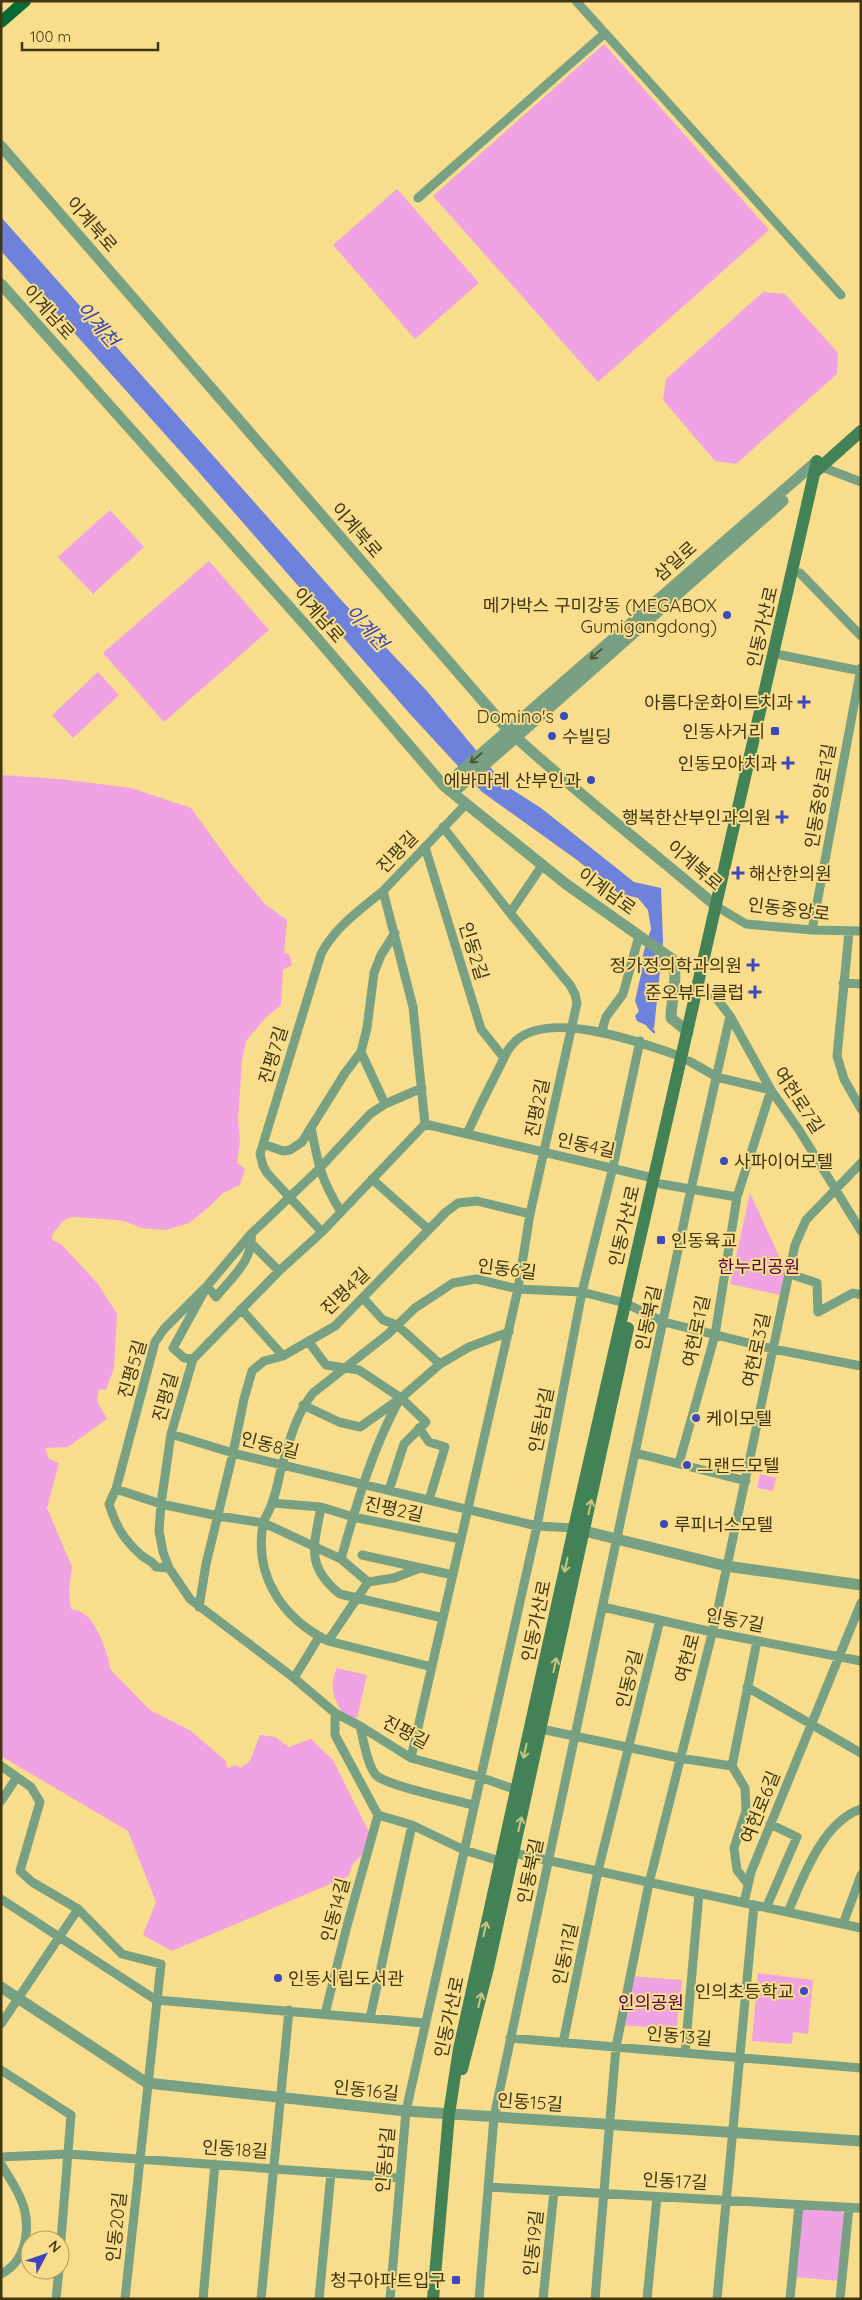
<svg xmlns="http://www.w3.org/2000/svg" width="862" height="2300" viewBox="0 0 862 2300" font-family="Quicksand,'Noto Sans KR',sans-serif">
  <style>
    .green { fill: #efa3e3 }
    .water { fill: #6e82dc }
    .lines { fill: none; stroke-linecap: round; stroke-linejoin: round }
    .stream { stroke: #6e82dc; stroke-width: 2.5 }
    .minor { stroke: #78a183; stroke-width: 9 }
    .tertiary { stroke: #78a183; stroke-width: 11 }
    .secondary { stroke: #438257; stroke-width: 12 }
    .primary { stroke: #086b37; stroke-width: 12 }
    .oneway { stroke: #515635 }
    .oneway2 { stroke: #cac67f }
    .poi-dot { fill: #3c48bb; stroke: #f7dd8c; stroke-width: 2 }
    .labels { text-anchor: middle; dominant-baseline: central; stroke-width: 4; stroke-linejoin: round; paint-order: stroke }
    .street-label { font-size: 18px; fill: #403614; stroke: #f7dd8c }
    .poi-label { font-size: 18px; fill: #403614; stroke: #f7dd8c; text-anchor: end }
    .park-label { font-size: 18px; fill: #54044d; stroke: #f7dd8c }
    .water-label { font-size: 19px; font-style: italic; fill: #3743ac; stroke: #f7dd8c }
  </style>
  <rect width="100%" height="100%" fill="#f7dd8c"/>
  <!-- green -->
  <path class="green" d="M604,44L769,230L598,382L433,196Z
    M397,189L479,283L415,339L333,245Z
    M763,292L785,294L838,353L837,374L736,464L715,461L663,400L666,379Z
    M110,510L144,547L93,594L58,557Z
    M209,561L269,630L164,722L103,653Z
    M98,672L119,695L73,738L52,715Z
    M1,775L60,779L131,788L191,808L233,866L266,905L287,920L284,953L289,954L292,965L283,970L281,1005L266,1017L246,1041L242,1060L238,1119L240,1141L237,1163L245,1169L240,1185L223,1193L209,1207L189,1223L166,1230L141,1228L124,1221L105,1219L71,1217L63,1221L52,1235V1240L61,1244L98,1284L117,1314L114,1368L106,1390L99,1389L97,1401L107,1419L68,1447L45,1448L49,1459L59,1463L47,1508L72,1567L69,1591L71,1609C78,1610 84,1613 89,1618C97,1626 110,1657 110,1669L150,1710L191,1731L226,1761L227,1768L236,1765L240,1768L250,1761L260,1735L275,1737L289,1747L311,1739L333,1760L370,1834L361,1856L352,1865L349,1876L172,1951L143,1935L156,1902L128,1831L1,1756Z
    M750,1193L785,1269L780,1295L730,1284Z
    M760,1474L776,1478L773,1491L757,1488Z
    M337,1668L367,1675L357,1718L345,1716C334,1701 328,1686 337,1668Z
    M758,1973L813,1980L808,2034L793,2032L792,2044L752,2041Z
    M631,1976L682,1980L677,2025L672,2029L620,2025Z
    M805,2206L838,2209L844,2215L839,2281L796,2277L801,2215Z"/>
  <!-- water -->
  <path class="water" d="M1,217L343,602L426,690L505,785L541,808L634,882L661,888L663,941L654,1029L637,1021L635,1016L639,1011L635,1001L642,970L643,954L651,929L648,910L638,898L618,893L577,860L482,792L410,714L197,470L1,251Z"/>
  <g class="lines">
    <!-- stream -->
    <path class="stream" d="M648,1026L654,1032"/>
    <!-- minor -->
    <path class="minor" d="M576,1L841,295
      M418,198L604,34
      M822,467L861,482
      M800,573L861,636
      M781,655L861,671
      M466,804L383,891L413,1007L425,1124L322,1232L279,1271L193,1359L171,1434L161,1504L159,1531L163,1552L169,1568L190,1599L294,1678L335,1713L360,1726L411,1758L480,1777L516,1790
      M425,847L481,1029L504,1058
      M716,906L746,924L812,930L861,931
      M510,913L543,864
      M812,930L861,668
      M849,932L837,1056L844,1079L861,1109
      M843,983L861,984
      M704,992L714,995L730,1016L771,1090L799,1130L861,1231
      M607,1034L602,1030L606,1017L623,994L639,936
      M361,1052L385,1104
      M425,1124L653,1178
      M311,1127C318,1164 321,1180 341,1212
      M467,1134C477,1111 488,1090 499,1068C503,1061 506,1051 512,1045C543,1006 643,1043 682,1057
      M263,1144L283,1151L290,1150L302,1142L345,1073L361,1052L367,1028L374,973L381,955L395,933
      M372,1179L428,1229
      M661,1184L737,1197
      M322,1232L267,1173L263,1166L260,1154L321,954C335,927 360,910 383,891
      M252,1244L279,1271
      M790,1274L817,1283L818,1312L853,1293L861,1295
      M363,1298L383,1320L397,1325L440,1364
      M241,1309L283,1356
      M308,1341L326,1365L359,1370L401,1398L426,1422L404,1444L389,1490
      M193,1359L184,1358L173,1348L207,1286L216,1297C231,1278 254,1260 251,1234
      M303,1405L339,1422L360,1427L401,1398L440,1364L469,1347L509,1332
      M419,1428L429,1442L445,1447L429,1500
      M171,1434L233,1453L537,1526L574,1528
      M636,1453L746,1481
      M679,1463L715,1335L737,1197L771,1090L717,1077L689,1061
      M116,1489L161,1504L218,1516L264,1523L341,1559L368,1582L394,1578L420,1568
      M272,1503L321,1507L353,1517L461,1539
      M321,1507C314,1546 305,1566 340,1594L443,1618
      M362,1555L453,1575
      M341,1559C357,1503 371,1452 399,1400
      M169,1568L156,1567C152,1560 146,1560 141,1555C123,1539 116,1526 109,1504L116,1489L155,1342L164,1329L207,1286L251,1234L319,1169L370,1114L385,1104L422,1088
      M199,1607L206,1564L233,1453L244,1399L252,1371L264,1361L283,1356L335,1326L446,1212L458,1203L477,1201L530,1214
      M603,1607L712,1632L861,1661
      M328,1641L368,1582
      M432,1667L328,1641C282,1618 254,1576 263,1524C265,1517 270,1510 272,1503C276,1493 278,1483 280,1473C288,1446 295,1415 313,1393L388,1334L415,1308L453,1283L476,1279L518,1289L582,1292L625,1303L664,1322L773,1349L861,1366
      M294,1678L319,1637
      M747,1687L861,1753
      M335,1713V1735L378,1815L412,1825L464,1850L500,1861
      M360,1726C363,1738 368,1769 377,1776C389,1786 455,1800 473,1805
      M541,1729L679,1758L732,1766L745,1788L746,1811L734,1848L737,1870L748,1884
      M411,1758L518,1289L530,1214L577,1003L575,994L570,985L510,913L443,827
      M1,1766L31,1787L40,1802L20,1871L32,1882L78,1909L122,1954L161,1964L125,2299
      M732,1766L757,1641
      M1,1801L17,1777
      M514,1853L861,1928
      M1,1899L156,2000L425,2023
      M744,1903L751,1872L861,1603
      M766,1908L797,1837L770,1824
      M788,1912C802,1879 823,1821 861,1809
      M843,1924L861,1875
      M325,2014L348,1922L378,1815
      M370,2018L412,1825
      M1,2024L78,1909
      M510,2038L861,2068
      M563,2043L598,1871L660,1620
      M685,2053L699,1893
      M1,2070L71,2115L60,2252
      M1,2157L68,2154L400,2178
      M1,2164C7,2174 14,2184 19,2195C32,2221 29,2260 1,2274
      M488,2187L861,2208
      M56,2299L59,2270
      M203,2299L215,2164
      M261,2299L289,2010
      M319,2299L331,2173
      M390,2299L406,2111L537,1526L582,1292L613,1167L640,1041
      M479,2299L494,2117L691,1189L730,1016
      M543,2299L554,2191
      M595,2299L616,2047L649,1883L716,1618L795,1245L806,1220L861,1163
      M647,2299L657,2197
      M717,2299L754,1905
      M790,2299L799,2205
      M840,2299L849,2207"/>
    <!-- tertiary -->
    <path class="tertiary" d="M1,146L508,730C575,792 647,847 716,906
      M1,284L309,629L444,786L566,884L672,959C679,977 671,999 671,1018L688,1032
      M444,786L817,461
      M453,793L783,501
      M576,1529L726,1566L861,1585
      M1,1987L147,2083L406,2111L861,2141"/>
    <!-- secondary -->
    <path class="secondary" d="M814,473L861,431
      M462,2069L488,1968L628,1328
      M433,2299L449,2114L459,2049L574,1528L817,461"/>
    <!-- primary -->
    <path class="primary" d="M1,22L25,1"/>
  </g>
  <!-- one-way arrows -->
  <defs><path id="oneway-shaft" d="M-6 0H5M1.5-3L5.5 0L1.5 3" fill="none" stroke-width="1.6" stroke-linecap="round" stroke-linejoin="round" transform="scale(1.25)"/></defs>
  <g class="oneway">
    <use href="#oneway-shaft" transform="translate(596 654) rotate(139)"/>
    <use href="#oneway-shaft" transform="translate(476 758) rotate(139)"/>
  </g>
  <g class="oneway2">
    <use href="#oneway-shaft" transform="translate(590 1507) rotate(-78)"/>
    <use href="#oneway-shaft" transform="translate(566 1565) rotate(102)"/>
    <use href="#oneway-shaft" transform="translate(555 1665) rotate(-77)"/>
    <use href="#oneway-shaft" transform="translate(525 1751) rotate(103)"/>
    <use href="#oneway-shaft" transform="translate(520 1824) rotate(-77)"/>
    <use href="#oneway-shaft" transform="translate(485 1929) rotate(-78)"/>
    <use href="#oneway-shaft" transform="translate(480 2000) rotate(-77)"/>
  </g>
  <!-- markers -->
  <g class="poi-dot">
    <circle cx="727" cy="615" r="5"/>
    <path d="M801.5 694.5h5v5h5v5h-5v5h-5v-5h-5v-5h5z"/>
    <circle cx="564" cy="716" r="5"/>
    <rect x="770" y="726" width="10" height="10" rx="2.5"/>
    <circle cx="552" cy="736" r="5"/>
    <path d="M785.5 755.5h5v5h5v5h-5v5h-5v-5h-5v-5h5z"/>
    <circle cx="591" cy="780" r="5"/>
    <path d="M779.5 809.5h5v5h5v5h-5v5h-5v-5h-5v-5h5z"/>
    <path d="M735.5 865.5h5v5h5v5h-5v5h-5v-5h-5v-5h5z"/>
    <path d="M750.5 957.5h5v5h5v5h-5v5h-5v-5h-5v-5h5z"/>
    <path d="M752.5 984.5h5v5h5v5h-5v5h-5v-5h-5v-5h5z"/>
    <circle cx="724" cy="1161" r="5"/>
    <rect x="656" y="1235" width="10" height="10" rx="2.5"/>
    <circle cx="696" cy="1418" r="5"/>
    <circle cx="687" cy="1465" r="5"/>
    <circle cx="664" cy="1524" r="5"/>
    <circle cx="278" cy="1978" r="5"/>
    <circle cx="804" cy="1991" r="5"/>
    <rect x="451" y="2275" width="10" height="10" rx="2.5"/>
  </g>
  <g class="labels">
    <!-- street labels -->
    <g class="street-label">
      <text transform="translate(92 224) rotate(49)">이계북로</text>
      <text transform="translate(49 312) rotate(48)">이계남로</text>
      <text transform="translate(357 530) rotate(49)">이계북로</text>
      <text transform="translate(675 561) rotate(-41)">삼일로</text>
      <text transform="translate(319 615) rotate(49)">이계남로</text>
      <text transform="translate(762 627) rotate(-77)">인동가산로</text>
      <text transform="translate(820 796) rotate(-80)">인동중앙로1길</text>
      <text transform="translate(397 852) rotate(-46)">진평길</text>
      <text transform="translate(695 865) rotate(41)">이계북로</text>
      <text transform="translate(607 891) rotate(36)">이계남로</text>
      <text transform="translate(789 909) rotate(7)">인동중앙로</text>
      <text transform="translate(474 951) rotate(73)">인동2길</text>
      <text transform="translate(273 1055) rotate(-73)">진평7길</text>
      <text transform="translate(799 1100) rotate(57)">여헌로7길</text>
      <text transform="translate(537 1108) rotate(-78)">진평2길</text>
      <text transform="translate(586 1145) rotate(12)">인동4길</text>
      <text transform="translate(624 1226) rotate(-77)">인동가산로</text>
      <text transform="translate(507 1269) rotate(7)">인동6길</text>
      <text transform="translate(345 1291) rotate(-44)">진평4길</text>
      <text transform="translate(648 1318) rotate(-78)">인동북길</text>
      <text transform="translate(696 1331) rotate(-78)">여헌로1길</text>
      <text transform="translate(756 1350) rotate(-78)">여헌로3길</text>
      <text transform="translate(132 1369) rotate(-74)">진평5길</text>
      <text transform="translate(165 1397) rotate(-74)">진평길</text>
      <text transform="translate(541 1420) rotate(-79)">인동남길</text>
      <text transform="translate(270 1445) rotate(14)">인동8길</text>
      <text transform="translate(394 1509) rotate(12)">진평2길</text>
      <text transform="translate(735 1620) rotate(11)">인동7길</text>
      <text transform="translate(536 1621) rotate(-78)">인동가산로</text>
      <text transform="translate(687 1658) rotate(-75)">여헌로</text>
      <text transform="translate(629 1679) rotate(-76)">인동9길</text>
      <text transform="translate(406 1732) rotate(28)">진평길</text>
      <text transform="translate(760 1807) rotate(-68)">여헌로6길</text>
      <text transform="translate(530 1871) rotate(-78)">인동북길</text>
      <text transform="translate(335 1910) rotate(-75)">인동14길</text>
      <text transform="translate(565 1954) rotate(-78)">인동11길</text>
      <text transform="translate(449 2017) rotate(-78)">인동가산로</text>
      <text transform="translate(679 2036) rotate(5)">인동13길</text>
      <text transform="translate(366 2090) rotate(6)">인동16길</text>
      <text transform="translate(530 2102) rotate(4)">인동15길</text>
      <text transform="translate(235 2149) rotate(4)">인동18길</text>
      <text transform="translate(385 2160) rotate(-85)">인동남길</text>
      <text transform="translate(675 2181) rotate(3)">인동17길</text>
      <text transform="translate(116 2227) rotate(-84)">인동20길</text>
      <text transform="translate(533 2243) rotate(-84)">인동19길</text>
    </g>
    <!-- poi labels -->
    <g class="poi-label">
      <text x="717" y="605">메가박스 구미강동 (MEGABOX<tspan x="717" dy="21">Gumigangdong)</tspan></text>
      <text x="793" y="702">아름다운화이트치과</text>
      <text x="554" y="716">Domino's</text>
      <text x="765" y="731">인동사거리</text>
      <text x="562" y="736" text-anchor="start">수빌딩</text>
      <text x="777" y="763">인동모아치과</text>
      <text x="581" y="780">에바마레 산부인과</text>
      <text x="771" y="817">행복한산부인과의원</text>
      <text x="749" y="873" text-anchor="start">해산한의원</text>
      <text x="742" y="965">정가정의학과의원</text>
      <text x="744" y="992">준오뷰티클럽</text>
      <text x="734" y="1161" text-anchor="start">사파이어모텔</text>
      <text x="671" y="1240" text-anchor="start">인동육교</text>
      <text x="706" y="1418" text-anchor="start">케이모텔</text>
      <text x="697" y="1465" text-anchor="start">그랜드모텔</text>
      <text x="674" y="1524" text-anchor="start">루피너스모텔</text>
      <text x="288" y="1978" text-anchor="start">인동시립도서관</text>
      <text x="794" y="1991">인의초등학교</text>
      <text x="446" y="2280">청구아파트입구</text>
    </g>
    <!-- park labels -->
    <g class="park-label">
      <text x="759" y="1266">한누리공원</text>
      <text x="651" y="2002">인의공원</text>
    </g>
    <!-- water labels -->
    <g class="water-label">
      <text transform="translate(98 324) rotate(49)">이계천</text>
      <text transform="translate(367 627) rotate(48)">이계천</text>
    </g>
  </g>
  <!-- border -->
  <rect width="862" height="2300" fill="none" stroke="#403614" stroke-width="5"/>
  <!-- north arrow -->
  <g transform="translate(45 2255) rotate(49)"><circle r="24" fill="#f7dd8c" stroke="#ae9a5c"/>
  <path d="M0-4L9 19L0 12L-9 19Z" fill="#3c48bb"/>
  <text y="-8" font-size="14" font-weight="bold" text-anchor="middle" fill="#403614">N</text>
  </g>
  <!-- scale -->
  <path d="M22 42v8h136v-8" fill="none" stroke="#403614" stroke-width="2.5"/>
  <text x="30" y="42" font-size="15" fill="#403614" stroke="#f7dd8c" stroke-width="4" paint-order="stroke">100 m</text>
</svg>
